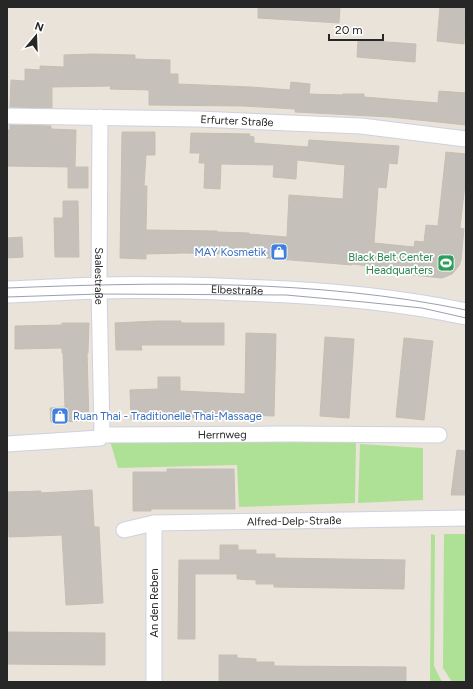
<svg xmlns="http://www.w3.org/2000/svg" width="473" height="689" viewBox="0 0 473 689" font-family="Figtree,sans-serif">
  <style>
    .green { fill: #aee195 }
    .building { fill: #c5c0b9; stroke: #c5bfb3 }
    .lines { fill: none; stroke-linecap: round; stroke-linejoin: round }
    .minor-casing { stroke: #ced1e1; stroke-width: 17 }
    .secondary-casing { stroke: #ced1e1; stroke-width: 23 }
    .minor { stroke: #fff; stroke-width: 15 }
    .secondary { stroke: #fff; stroke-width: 21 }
    .tram { stroke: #9c9fb2; stroke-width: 1 }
    .labels { text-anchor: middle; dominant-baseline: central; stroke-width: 3.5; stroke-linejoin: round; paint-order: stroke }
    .street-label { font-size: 11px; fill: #272727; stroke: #fff }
    .shop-label { font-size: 11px; fill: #366cbe; stroke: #fff; text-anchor: end }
    .leisure-label { font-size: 11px; fill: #27864d; stroke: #fff; text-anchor: end }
  </style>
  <rect width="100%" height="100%" fill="#eae3d9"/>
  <!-- green -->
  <path class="green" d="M110,441H356L355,503L239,507L237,465L118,468Z
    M360,444L423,448V500L358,503Z
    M431,534L435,535L434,666L442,682H430Z
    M444,534H466V682H452L443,668Z"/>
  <!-- building -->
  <path class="building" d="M258,7H340L339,23L258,18Z
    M440,7H466L464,44L437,41Z
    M358,40L416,44L415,62L357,57Z
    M93,54L135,55V59L170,60V74H178V84L251,87L290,90L291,82L310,84L309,94L343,95V94H364V97L438,103L439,91L466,93V125L390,117L295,112V109L244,106L149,105V90L110,89L111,86L52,87V108L10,107L11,80L25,81V69L40,70V66L64,67V55Z
    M10,125L51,126V129L76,130L75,167H88V188H68V167L7,166V130H10Z
    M122,132H155V155H146L144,186H147L146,230L217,231V232L249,233V234L287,237L289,195L343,199L345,165L297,160L296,179L273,177L274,165L221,164L220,189L204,188L205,163H199L200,153H190L191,133L250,134L249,136L254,137V143L308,147L309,140L399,146L397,164L389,163L386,188L378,187L374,243L414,247L415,241L424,242L426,225L438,226L446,152L466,154V175L460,228L464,229L461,260L459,266L452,274L442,278L412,275V271L352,264V265L266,258V256H228V254L184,253L146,254V259L120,258Z
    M63,201H78L79,257H55L54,218H63Z
    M22,237L23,257L7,258V238Z
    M156,321H181V323H224V345H141L142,350H116L115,323Z
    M62,323H89L88,353H87L89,421L51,422L50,408L65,407L63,353H62V348L15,349V326L62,325Z
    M246,333L276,334L274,416L225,414V419L181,417V418L131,420L130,390L158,389V377H180V391L245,394Z
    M325,337L354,339L349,418L320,416Z
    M404,338L433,341L424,420L396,417Z
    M457,450L466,451V495H451Z
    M167,469H234L235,509H151V511H133V472H167Z
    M92,490L94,527H99L103,603L66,605L62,535L9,537L7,492L41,491V493Z
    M220,545H238V550H256V554H275V558L405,560L404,589L274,587V584H256V580L237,579V574H195V639H178L179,560H220Z
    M7,632L105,633V665L7,664Z
    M219,655H237V658L256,659V662H274V666L406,667V682H219Z"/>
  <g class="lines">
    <!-- minor casing -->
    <g class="minor-casing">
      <g id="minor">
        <path id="s1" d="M7,116L198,119L361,126L466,139"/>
        <path id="s2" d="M100,117L99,288L102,435"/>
        <path id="s3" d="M7,444L100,438L102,435L289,434L439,435"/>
        <path d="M154,523V682"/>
        <path id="s4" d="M124,530L154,523L466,518"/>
      </g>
    </g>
    <!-- secondary casing -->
    <g class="secondary-casing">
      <g id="secondary">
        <path id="s5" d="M7,292C37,291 68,289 98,288C145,287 193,288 240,290C317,292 391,298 466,314"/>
      </g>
    </g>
    <!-- minor -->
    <use href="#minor" class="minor"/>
    <!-- secondary -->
    <use href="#secondary" class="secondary"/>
    <!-- tram -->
    <path class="tram" d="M7,288C160,282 316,279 466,310
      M7,297L99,294L286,295L364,302L422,308L466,318"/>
  </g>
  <!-- icons -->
  <defs>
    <g id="shop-square" transform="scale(0.9)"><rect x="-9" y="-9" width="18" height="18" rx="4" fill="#3f7fe0" stroke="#fff"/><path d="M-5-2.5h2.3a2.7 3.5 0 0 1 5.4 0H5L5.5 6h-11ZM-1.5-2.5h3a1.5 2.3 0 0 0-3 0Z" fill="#fff"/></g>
    <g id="stadium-square" transform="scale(0.9)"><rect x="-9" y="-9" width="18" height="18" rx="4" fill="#2e9e5b" stroke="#fff"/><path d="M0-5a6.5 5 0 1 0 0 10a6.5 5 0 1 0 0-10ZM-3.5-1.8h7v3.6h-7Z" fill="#fff"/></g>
  </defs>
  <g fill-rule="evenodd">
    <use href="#shop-square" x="279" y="252"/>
    <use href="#stadium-square" x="446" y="263"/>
    <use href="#shop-square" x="60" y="416"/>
  </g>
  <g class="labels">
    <!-- street labels -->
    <g class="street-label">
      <text stroke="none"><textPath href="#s1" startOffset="230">Erfurter Straße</textPath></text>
      <text stroke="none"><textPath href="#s2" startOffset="159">Saalestraße</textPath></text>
      <text stroke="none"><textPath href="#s5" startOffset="230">Elbestraße</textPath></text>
      <text stroke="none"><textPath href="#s3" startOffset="217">Herrnweg</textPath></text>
      <text stroke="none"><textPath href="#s4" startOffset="171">Alfred-Delp-Straße</textPath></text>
      <text transform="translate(154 603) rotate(-90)">An den Reben</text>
    </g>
    <!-- shop labels -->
    <g class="shop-label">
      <text x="266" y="252">MAY Kosmetik</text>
      <text x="73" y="416" text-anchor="start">Ruan Thai - Traditionelle Thai-Massage</text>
    </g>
    <!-- leisure labels -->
    <g class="leisure-label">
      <text x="433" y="257">Black Belt Center<tspan x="433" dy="13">Headquarters</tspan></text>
    </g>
  </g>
  <!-- border -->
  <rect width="473" height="689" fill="none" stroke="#272727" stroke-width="16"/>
  <!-- north arrow -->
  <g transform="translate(36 36) rotate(19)" stroke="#ffffff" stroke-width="3" paint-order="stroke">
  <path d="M0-3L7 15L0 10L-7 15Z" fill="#272727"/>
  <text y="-6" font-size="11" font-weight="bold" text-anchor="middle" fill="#272727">N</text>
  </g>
  <!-- scale -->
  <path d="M329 34v6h54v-6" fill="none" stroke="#272727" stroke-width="2"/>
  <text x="335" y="34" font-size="12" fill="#272727" stroke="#ffffff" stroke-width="3" paint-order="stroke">20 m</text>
</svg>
